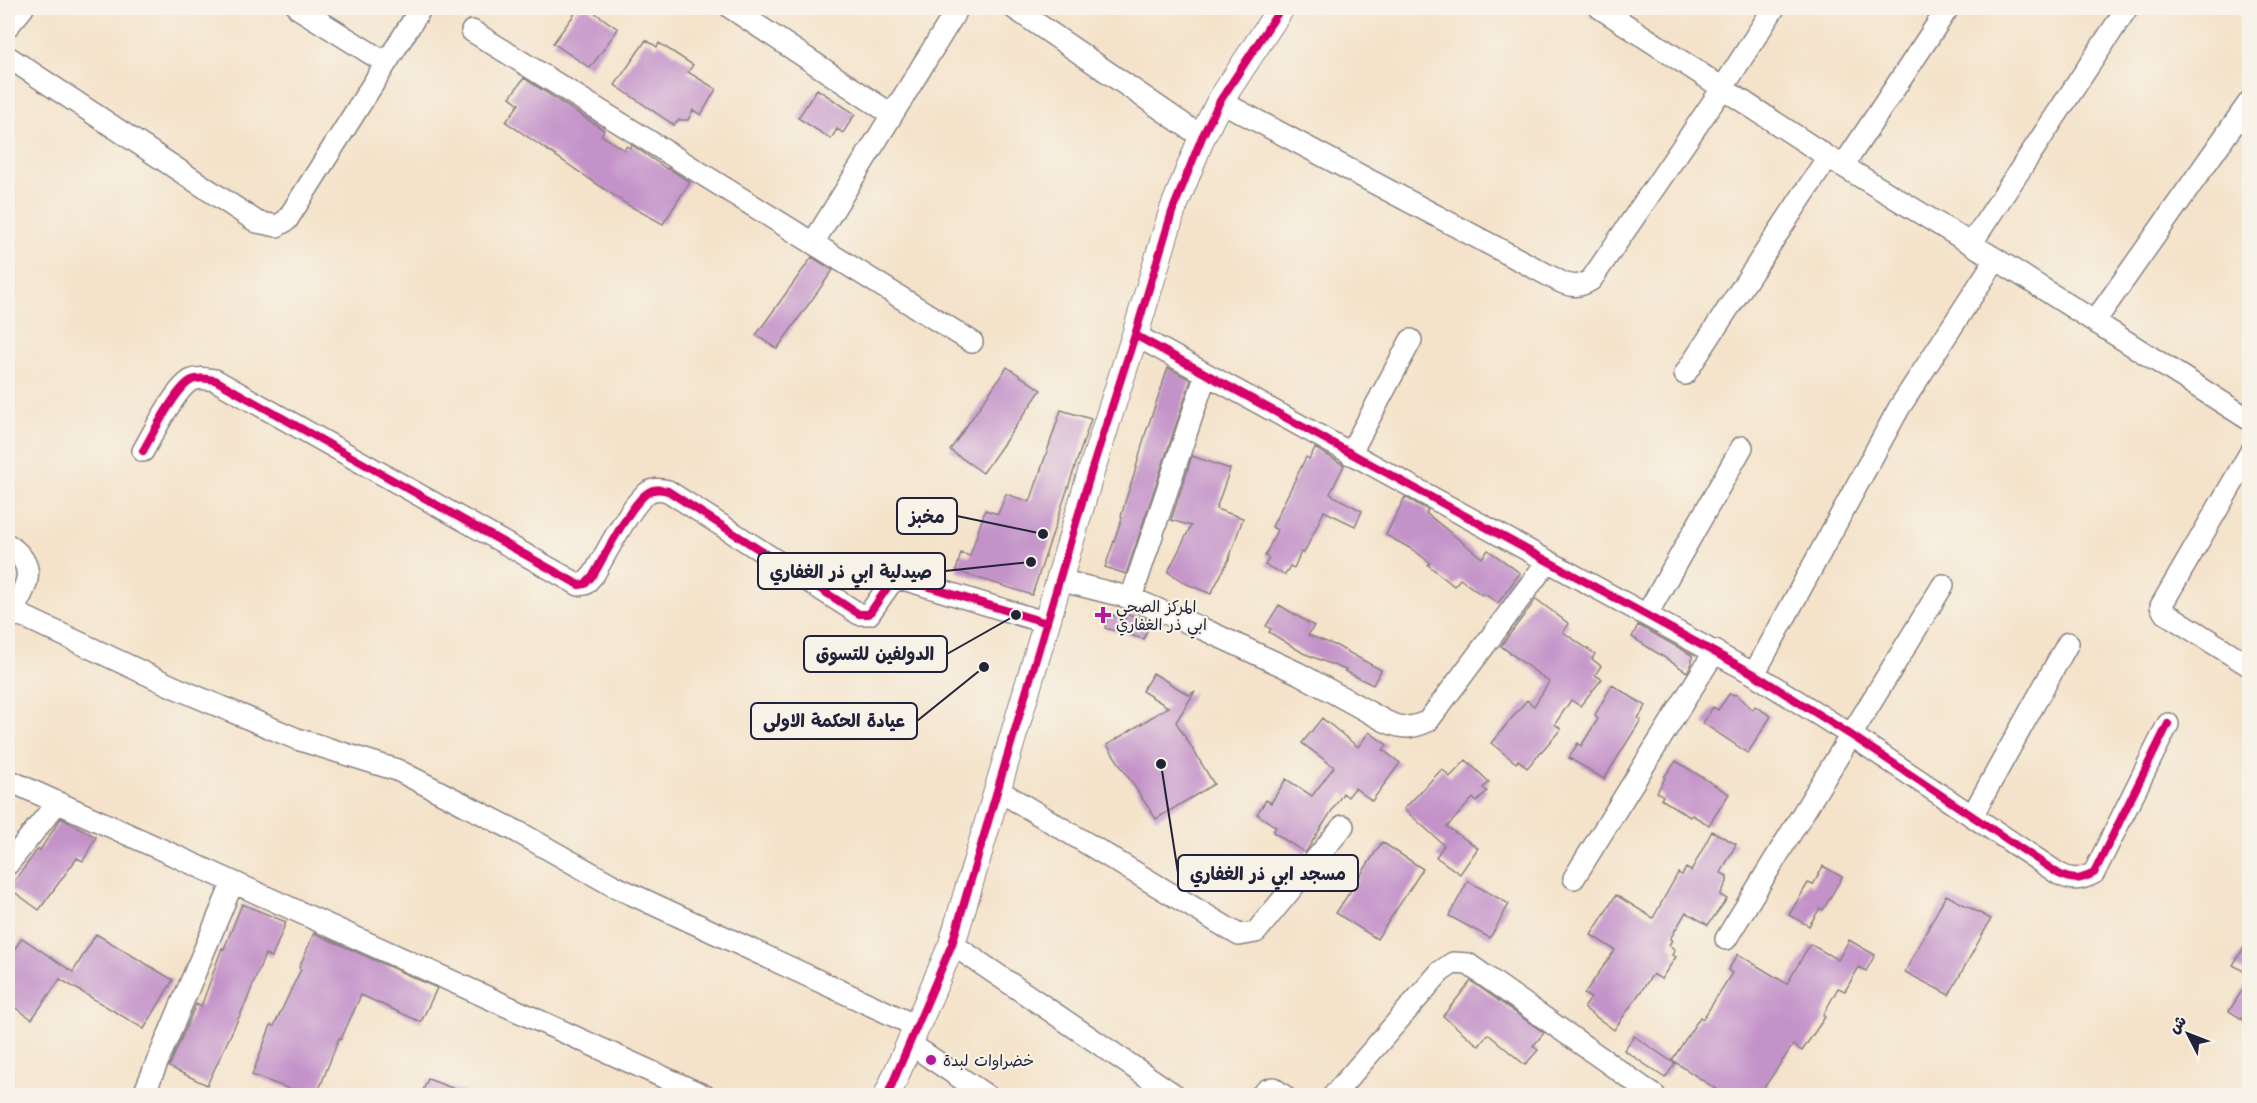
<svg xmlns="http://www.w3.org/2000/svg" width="2257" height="1103" viewBox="0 0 2257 1103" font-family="'Shantell Sans','Playpen Sans Arabic',sans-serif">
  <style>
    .building { fill: #c392c9 }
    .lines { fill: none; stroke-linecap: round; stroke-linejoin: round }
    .minor-casing { stroke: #8b8282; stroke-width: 24 }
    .tertiary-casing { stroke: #8b8282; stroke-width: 28 }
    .minor { stroke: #fff; stroke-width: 21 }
    .tertiary { stroke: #fff; stroke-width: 26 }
    .cycleway-casing { stroke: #f7f3e8; stroke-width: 11 }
    .cycleway { stroke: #d6006c; stroke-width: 8 }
    .poi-dot { fill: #b5179e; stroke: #f7f3e8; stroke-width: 2 }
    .labels { text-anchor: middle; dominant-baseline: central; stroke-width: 4.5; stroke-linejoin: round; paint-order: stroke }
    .poi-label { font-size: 16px; fill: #22223b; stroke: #f7f3e8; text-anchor: start }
    .leader { fill: none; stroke: #22223b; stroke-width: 2 }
    .callout-dot { fill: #22223b; stroke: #f7f3e8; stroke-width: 2 }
    .callout { fill: #f7f3e8; stroke: #22223b; stroke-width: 2 }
    .callout-label { font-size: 18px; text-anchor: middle; font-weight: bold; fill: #22223b }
  </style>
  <rect width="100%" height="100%" fill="#f7f3e8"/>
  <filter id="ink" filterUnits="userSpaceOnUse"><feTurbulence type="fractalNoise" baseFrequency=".0167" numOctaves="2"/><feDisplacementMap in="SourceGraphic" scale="12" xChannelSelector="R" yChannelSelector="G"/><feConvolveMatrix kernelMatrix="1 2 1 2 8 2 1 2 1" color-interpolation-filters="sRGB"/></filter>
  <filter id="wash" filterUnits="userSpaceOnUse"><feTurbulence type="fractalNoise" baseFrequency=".008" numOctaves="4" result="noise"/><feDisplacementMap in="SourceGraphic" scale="24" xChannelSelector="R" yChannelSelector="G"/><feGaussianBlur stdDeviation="1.35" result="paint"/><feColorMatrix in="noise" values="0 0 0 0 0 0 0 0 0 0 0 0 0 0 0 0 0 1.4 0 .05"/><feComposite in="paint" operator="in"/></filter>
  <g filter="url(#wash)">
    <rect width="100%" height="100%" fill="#f4e3ca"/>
    <g id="blocks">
      <!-- building -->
      <path class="building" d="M579,8H588L618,29L590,68L553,43Z
        M646,40L657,47L659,43L693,65L688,72L716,89L701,115L693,110L688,120H679L674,125L615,85Z
        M524,78L604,130L601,135L624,150L627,146L630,148L632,145L667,169L668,168L690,182L663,224L628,205L506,122L519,104L510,97Z
        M817,89L855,114L843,133L837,129L831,139L798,118Z
        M812,257L833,270L777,349L756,335Z
        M1007,367L1041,390L983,473L950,450Z
        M1168,368L1191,380L1126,574L1105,567L1122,518L1121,517L1125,502L1134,475L1145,435Z
        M1061,410L1091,419L1032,595L956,571L961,553L970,556L985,510L998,514L1006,494L1030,502Z
        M1315,448L1344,465L1330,494L1362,511L1355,526L1324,511L1304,553L1301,552L1294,568L1290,566L1285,575L1265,565L1269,558L1265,556L1277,530L1272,527L1306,457L1309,459Z
        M1192,456L1230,469L1216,509L1243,518L1229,559L1211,594L1187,584L1168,572L1191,526L1171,520Z
        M1405,497L1428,510L1426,513L1482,558L1488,550L1520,573L1498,603L1483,593L1482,595L1460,579L1454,586L1428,565L1430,563L1415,551L1386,535Z
        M1536,599L1569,624L1563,632L1595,654L1592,659L1601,666L1595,675L1602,679L1580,706L1571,700L1555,724L1561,729L1527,768L1518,760L1516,763L1491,743L1527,700L1534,706L1549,682L1501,646Z
        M1279,605L1314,626L1308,635L1337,646L1381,670L1373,685L1345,671L1346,670L1303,653L1269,632L1271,629L1266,626Z
        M1109,614L1125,619L1127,614L1150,620L1144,639L1105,628Z
        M1638,625L1692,655V663L1687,672L1632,637Z
        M1153,673L1189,695L1195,691L1176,722L1214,784L1156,819L1107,745L1168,707L1142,691Z
        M1612,685L1646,706L1638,718L1641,720L1604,779L1569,758L1578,743L1581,746L1598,719L1595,715Z
        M1729,694L1737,695L1753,710L1755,706L1771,716L1748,753L1703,723L1713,707L1718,710Z
        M1322,718L1358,747L1369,732L1387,745L1383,750L1400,763L1372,801L1355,788L1348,797L1343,793L1305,853L1273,832L1276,827L1257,814L1266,800L1271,803L1286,779L1312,796L1334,767L1302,743Z
        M1466,760L1489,782L1483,788L1487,791L1477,802L1473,798L1447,827L1478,848L1460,874L1436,857L1444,845L1404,809L1442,769L1450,777Z
        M1676,761L1729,794L1709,825L1692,815L1690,817L1661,799L1663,796L1657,792L1665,778L1664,777Z
        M61,818L96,837L83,861L77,858L39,910L9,888L38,849L40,850Z
        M1712,831L1736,844L1721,873L1727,876V882L1720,895L1727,899L1708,925L1686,912L1670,939L1672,940L1669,945L1675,950L1672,955L1676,957L1661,979L1653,974L1614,1030L1584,1008L1591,998L1584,994L1615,950L1591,935L1616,895L1653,918L1678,873L1682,875L1686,868L1691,871Z
        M1382,842L1423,869L1377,939L1336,913Z
        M1823,866L1842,877L1823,910L1820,908L1809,926L1789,915L1808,883L1813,885Z
        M1468,881L1509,904L1490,938L1449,916Z
        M1946,895L1991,919L1949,995L1905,972Z
        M242,904L286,922L272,957L265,954L247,1000L207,1085L169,1067L196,1004L201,1007L222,948L224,949Z
        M314,933L437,988L421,1022L361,995L341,1039L339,1038L317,1095H306L252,1075L271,1025L274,1026L301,969L299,968Z
        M96,934L173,980L144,1029L60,979L32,1019L8,1003V959L22,938L73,972Z
        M2250,938V975L2233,965Z
        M1849,940L1875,955L1866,971L1859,967L1845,991L1838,988L1823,1015L1825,1017L1802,1051L1793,1045L1759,1095H1715L1719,1091L1672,1060L1700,1017L1703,1019L1732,973L1728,970L1738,954L1787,984L1810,944L1838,960Z
        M2250,978V1024L2229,1011Z
        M1471,981L1544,1033L1533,1046L1538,1050L1525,1065L1488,1034L1479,1046L1443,1016Z
        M1634,1036L1675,1064L1665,1078L1624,1050Z
        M428,1079L468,1094V1095H421Z"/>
    </g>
  </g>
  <g filter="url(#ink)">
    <use href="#blocks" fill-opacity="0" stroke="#8b8282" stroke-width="1.5"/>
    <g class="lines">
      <!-- minor casing -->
      <g class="minor-casing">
        <path id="minor" d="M298,8L386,63
          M731,8L891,114
          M1014,8L1202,137
          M1600,8L1828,157L1996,259L2250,420
          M8,26L23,8
          M472,31L972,342
          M8,57L257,222L277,226L287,220L421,8
          M1220,101L1561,282C1573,287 1580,287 1591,280L1722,89L1774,8
          M1843,166L1948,8
          M813,243L958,8
          M1971,244L2127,8
          M2095,321L2250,101
          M1135,335L1754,674L1851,735L2059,874C2073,881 2080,880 2094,873L2168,724
          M1685,374L1828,157
          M143,451C152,435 177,386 192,380C199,377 208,379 215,380L579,585L585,584L594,574C605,555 630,506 646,494C653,488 660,489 668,491L859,614H869L890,584L900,578L1047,623
          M2250,453L2161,606L2164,612L2250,666
          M1350,454L1411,340
          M8,545C43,569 23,590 8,620
          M1059,580L1131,598L1203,629L1298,673L1385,721C1402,729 1411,729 1428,721L1548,561
          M1131,598L1206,374
          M12,611L174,687L297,739L397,770L518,832L614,886L916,1026
          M1647,614L1742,447
          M1754,674L1899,408L1996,259
          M8,780L705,1096
          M998,790L1239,935L1256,932L1343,826
          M1972,816L2068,643
          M8,864L57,803
          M1574,878L1715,651
          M1726,939L1943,585
          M952,944L1176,1096
          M909,1043L987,1096
          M143,1096L233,882
          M1260,1096L1267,1090L1273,1088L1284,1096
          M1333,1096L1440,972L1453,963L1468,964L1655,1096"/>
      </g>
      <!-- tertiary casing -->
      <g class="tertiary-casing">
        <path id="tertiary" d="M887,1096L952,944L1091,472L1135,335L1172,212L1202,137L1220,101L1281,8"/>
      </g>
      <!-- minor -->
      <use href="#minor" class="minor"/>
      <!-- tertiary -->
      <use href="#tertiary" class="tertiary"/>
      <!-- cycleway casing -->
      <g class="cycleway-casing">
        <path id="cycleway" d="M1135,335L1754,674L1851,735L2059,874C2073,881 2080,880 2094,873L2168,724
          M143,451C152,435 177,386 192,380C199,377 208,379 215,380L579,585L585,584L594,574C605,555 630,506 646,494C653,488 660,489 668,491L859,614H869L890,584L900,578L1047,623
          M887,1096L952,944L1091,472L1135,335L1172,212L1202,137L1220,101L1281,8"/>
      </g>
      <!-- cycleway -->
      <use href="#cycleway" class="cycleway"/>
    </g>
  </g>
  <!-- markers -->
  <g class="poi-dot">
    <path d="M1100 606h6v6h6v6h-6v6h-6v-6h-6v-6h6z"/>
    <circle cx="931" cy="1060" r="6"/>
  </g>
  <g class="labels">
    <!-- poi labels -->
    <g class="poi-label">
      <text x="1116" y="606">المركز الصحي<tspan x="1116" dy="18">ابي ذر الغفاري</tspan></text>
      <text x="943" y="1060">خضراوات لبدة</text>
    </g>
  </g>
  <!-- callouts -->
  <path class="leader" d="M1043 534L957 516M1031 562L945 571M1016 615L947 654M984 667L917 721M1161 764L1178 873"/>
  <g class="callout-dot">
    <circle cx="1043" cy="534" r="6"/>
    <circle cx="1031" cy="562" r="6"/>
    <circle cx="1016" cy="615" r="6"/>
    <circle cx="984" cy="667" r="6"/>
    <circle cx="1161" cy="764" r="6"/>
  </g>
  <g class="callout">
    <rect x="897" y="498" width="60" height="36" rx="6"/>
    <rect x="758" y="553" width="187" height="36" rx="6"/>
    <rect x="804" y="636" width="143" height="36" rx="6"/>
    <rect x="751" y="703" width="166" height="36" rx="6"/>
    <rect x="1178" y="855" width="180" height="36" rx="6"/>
  </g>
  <g class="callout-label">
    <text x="927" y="523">مخبز</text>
    <text x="851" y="578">صيدلية ابي ذر الغفاري</text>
    <text x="875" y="660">الدولفين للتسوق</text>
    <text x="834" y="727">عيادة الحكمة الاولى</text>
    <text x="1268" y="880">مسجد ابي ذر الغفاري</text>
  </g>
  <!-- margin -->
  <rect width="2257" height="1103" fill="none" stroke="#f7f3e8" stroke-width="30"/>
  <!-- north arrow -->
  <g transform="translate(2188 1034) rotate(312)" stroke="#f7f3e8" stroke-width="4.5" paint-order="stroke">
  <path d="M0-4.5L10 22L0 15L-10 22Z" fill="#22223b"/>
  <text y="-9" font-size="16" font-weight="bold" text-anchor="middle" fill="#22223b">ش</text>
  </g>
</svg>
